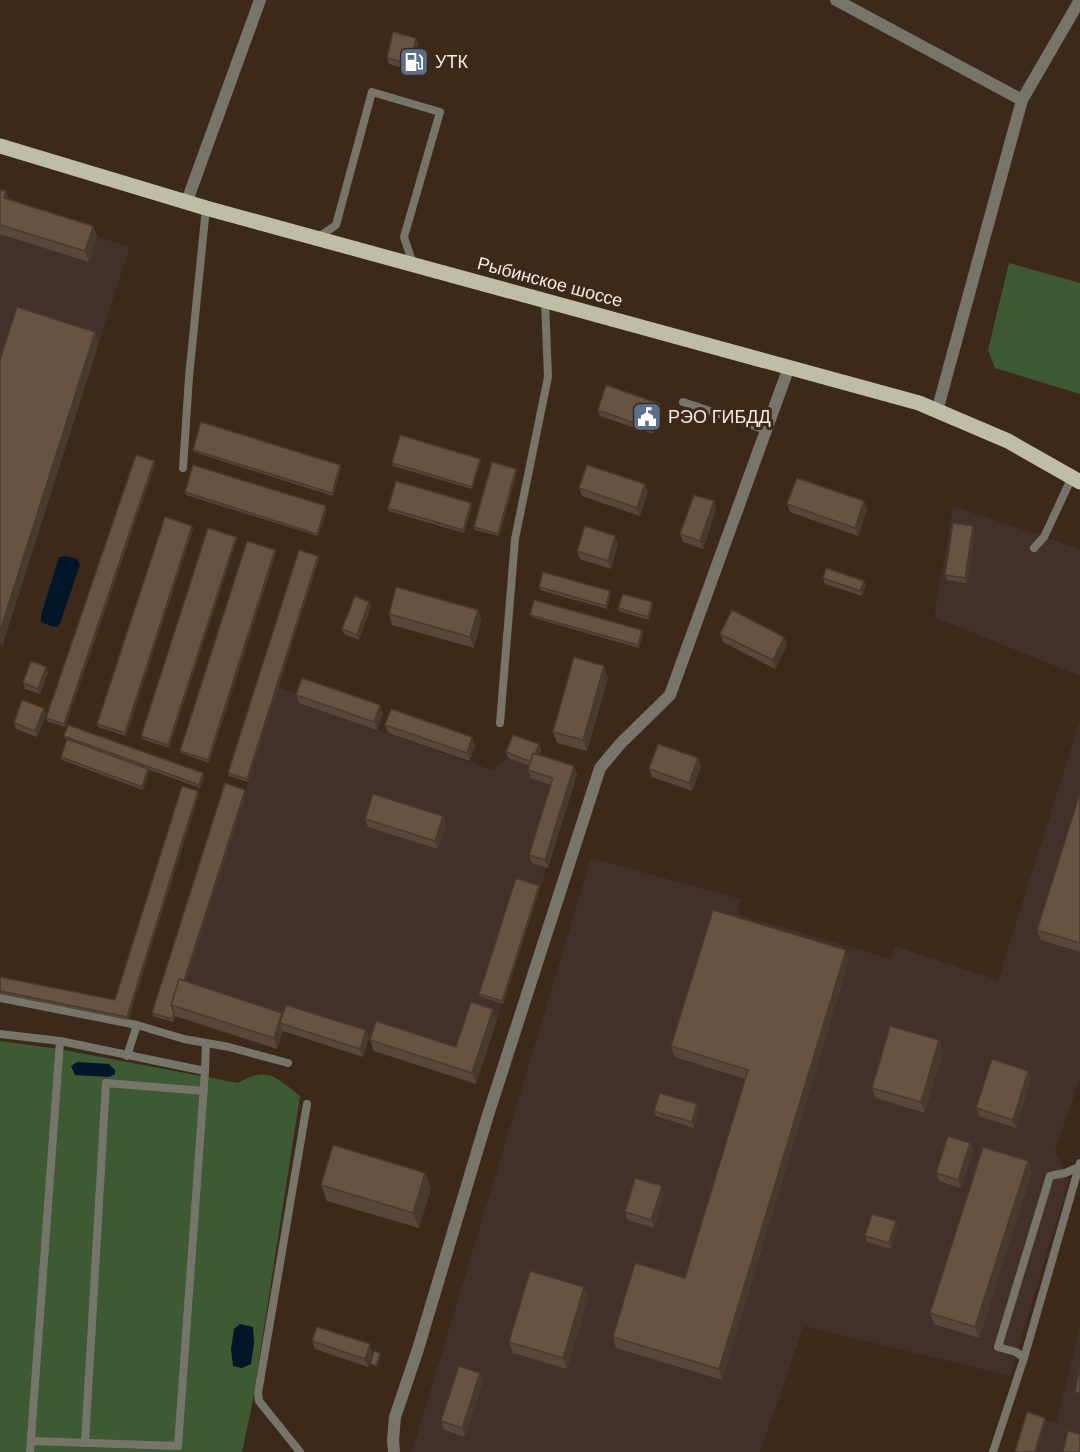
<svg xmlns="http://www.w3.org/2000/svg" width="1080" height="1452" viewBox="0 0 1080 1452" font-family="'DM Sans',sans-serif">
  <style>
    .industrial { fill: #43302a }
    .green { fill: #3d5a33 }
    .water { fill: #001729 }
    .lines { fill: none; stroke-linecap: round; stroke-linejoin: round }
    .service { stroke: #77756a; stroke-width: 8 }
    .minor { stroke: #77756a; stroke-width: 12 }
    .primary { stroke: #c0bda6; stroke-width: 15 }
    .wall { fill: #594739 }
    .shaded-wall { fill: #493a2e }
    .building { fill: #685342; stroke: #493a2e; stroke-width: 1.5 }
    .labels { text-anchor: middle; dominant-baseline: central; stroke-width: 6; stroke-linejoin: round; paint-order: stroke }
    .poi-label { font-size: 18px; fill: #f6e9e0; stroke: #3c291a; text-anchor: start }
    .street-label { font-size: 18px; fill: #f6e9e0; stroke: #3c291a }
  </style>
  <rect width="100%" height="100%" fill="#3c291a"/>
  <!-- industrial -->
  <path class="industrial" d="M0,199L9,209L130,247L0,646Z
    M953,506L1080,549V676L934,617Z
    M278,687L302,695L300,703L492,770L508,758L534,767L577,774L476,1084L374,1051L377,1041L289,1013L286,1023L183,990Z
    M1080,720V1079L1055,1150L1069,1180L1010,1376L804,1326L760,1452H412L591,858L741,899L738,914L891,959L895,946L998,980Z
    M1080,1326V1452H1017L1028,1415L1056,1423Z"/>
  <!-- green -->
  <path class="green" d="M1009,263L1080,283V394L995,368L988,350Z
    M0,1041L59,1049L238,1083C268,1066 275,1077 300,1096L252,1405L242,1452H0Z"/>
  <!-- water -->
  <path class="water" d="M66,556L77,559L80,565L59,626L53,627L41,622V616L59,557Z
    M77,1062L109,1064L115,1070V1074L109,1077L75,1075L71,1066Z
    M240,1324L253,1327L254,1344L251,1364L242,1368L233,1366L231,1349L234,1329Z"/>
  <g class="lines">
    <!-- service -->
    <path class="service" d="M317,238L336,225L372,92L440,112L404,237L413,264
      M683,402L766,430
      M183,468L189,377L206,208
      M1034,548L1044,537L1072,477
      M500,723L515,539L548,377L545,301
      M0,998L137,1025L184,1039L229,1047L288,1063
      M0,1034L60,1041L205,1071L178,1446L31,1441
      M127,1056L137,1025
      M205,1071L206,1043
      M1024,1358L1016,1352L998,1347L1050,1176L1065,1173L1079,1167
      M85,1443L106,1083L204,1091
      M30,1452L60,1041
      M300,1452L259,1401L258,1393L307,1104
      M993,1452L1024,1358L1080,1163"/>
    <!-- minor -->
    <path class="minor" d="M836,0L1022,100
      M187,201L260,0
      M937,411L1022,100L1080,0
      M394,1452L393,1440L395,1417L418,1349L488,1115L600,768L621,743L670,695L789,367"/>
    <!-- primary -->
    <path class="primary" d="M0,146L206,208L919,403L1008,441L1080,482"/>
  </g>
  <!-- wall -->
  <path class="wall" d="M418,43L412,70L389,64L387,58Z
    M0,190L6,191L9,200L93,226L97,236L89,262L0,234Z
    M662,409L653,434L600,416L598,410Z
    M193,450L341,468L333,496L194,452Z
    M154,461L155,464L65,727L47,721L46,718Z
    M481,461L472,489L393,466L392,463Z
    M517,472L499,536L475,530L474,527Z
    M645,484L648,492L640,516L582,496L579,488Z
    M185,492L327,509L318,536L186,495Z
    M471,503L472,506L464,533L389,511L388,508Z
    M787,504L867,509L858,536L790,512Z
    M716,509L703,549L683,542L680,534Z
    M192,526L193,529L126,736L98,727L97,724Z
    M975,531L967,583L947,580L945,575Z
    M615,536L618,544L611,569L580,559L577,551Z
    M236,537L237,539L169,748L142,739L141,736Z
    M276,553L209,763L181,753L180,751Z
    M318,556L319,559L248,782L229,776L228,773Z
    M823,578L866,586L862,596L825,584Z
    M539,587L611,593L607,609L540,590Z
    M653,605L649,620L619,611L618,608Z
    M371,607L359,640L344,634L342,629Z
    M478,610L481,620L474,648L392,625L389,614Z
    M530,615L642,630L643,633L639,648L531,617Z
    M720,634L787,645L775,669L723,642Z
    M48,672L40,694L25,689L23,683Z
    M608,677L587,751L557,743L553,732Z
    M296,695L383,713L377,730L299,703Z
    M46,714L37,737L16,729L14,723Z
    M385,725L475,745L470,761L388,733Z
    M64,736L204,776L200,788L117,758L149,772L143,790L62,760L61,757L67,740L65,739Z
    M541,750L539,755L577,774L548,868L532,863L529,855L551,785L531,778L528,770L530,766L508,758L506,752Z
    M701,766L692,791L652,777L649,769Z
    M246,793L186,981L283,1015L366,1030L369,1038L363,1057L283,1031L277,1049L175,1016L173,1022L153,1016L152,1013Z
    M1080,793V952L1041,940L1037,930Z
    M199,794L128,1020L0,994V977L115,1000Z
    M443,816L446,825L438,849L368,827L365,819Z
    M540,888L503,1004L480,996L479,994Z
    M849,960L722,1380L616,1348L613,1337L685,1278L745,1079L675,1057L671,1046Z
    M493,1009L497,1019L476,1084L374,1051L370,1040L456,1047Z
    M943,1051L925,1113L876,1098L872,1088Z
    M1031,1079L1016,1128L979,1116L976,1108Z
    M699,1109L694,1128L656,1116L654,1111Z
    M970,1143L973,1151L961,1188L939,1181L936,1173Z
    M1028,1161L1032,1172L979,1338L934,1324L930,1313Z
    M425,1173L431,1188L419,1228L327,1201L321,1185Z
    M664,1194L654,1228L628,1220L625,1212Z
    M898,1226L891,1249L867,1242L865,1236Z
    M584,1287L588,1298L567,1369L513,1353L509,1342Z
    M312,1341L372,1352L368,1367L315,1349Z
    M483,1381L465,1437L444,1430L441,1421Z"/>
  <!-- shaded-wall -->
  <path class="shaded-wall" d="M416,38L418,43L412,70L410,64Z
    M6,191L10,202L4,198Z
    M93,226L97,236L89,262L85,251Z
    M95,332L99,343L2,647L0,641V631Z
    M660,404L662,409L653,434L651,429Z
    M480,459L481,461L472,489V487Z
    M154,461L155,464L65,727L64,724Z
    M340,465L341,468L333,496L332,493Z
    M516,469L517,472L499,536L498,534Z
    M645,484L648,492L640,516L637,508Z
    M714,501L716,509L703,549L700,541Z
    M864,501L867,509L858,536L855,528Z
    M471,503L472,506L464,533L463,530Z
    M326,506L327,509L318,536L317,534Z
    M192,526L193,529L126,736L125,733Z
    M973,526L975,531L967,583L965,578Z
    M615,536L618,544L611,569L608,561Z
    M236,537L237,539L169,748L168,745Z
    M275,550L276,553L209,763L208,760Z
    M318,556L319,559L248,782L247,779Z
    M864,581L866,586L862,596L860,591Z
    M610,591L611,593L607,609L606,606Z
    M369,602L371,607L359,640L357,635Z
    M652,602L653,605L649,620L648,617Z
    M478,610L481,620L474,648L470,637Z
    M642,630L643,633L639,648L638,645Z
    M784,637L787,645L775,669L773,660Z
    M604,666L608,677L587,751L583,740Z
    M46,667L48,672L40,694L38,689Z
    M380,705L383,713L377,730L374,722Z
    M44,708L46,714L37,737L35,731Z
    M472,737L475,745L470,761L467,753Z
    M539,744L541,750L534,767L532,762Z
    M698,758L701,766L692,791L689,783Z
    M574,766L577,774L548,868L545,860Z
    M148,769L149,772L143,790L142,787Z
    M203,773L204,776L200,788L199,785Z
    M245,790L246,793L178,1007H176Z
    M198,791L199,794L128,1020L127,1017Z
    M443,816L446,825L438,849L435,841Z
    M539,886L540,888L503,1004L502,1001Z
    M846,950L849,960L722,1380L719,1369Z
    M493,1009L497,1019L476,1084L472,1073Z
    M282,1013L286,1023H280L283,1031L277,1049L274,1038Z
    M366,1030L369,1038L363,1057L360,1049Z
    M939,1040L943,1051L925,1113L921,1102Z
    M1028,1071L1031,1079L1016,1128L1013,1120Z
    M697,1104L699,1109L694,1128L692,1122Z
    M970,1143L973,1151L961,1188L958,1180Z
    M1028,1161L1032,1172L979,1338L975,1327Z
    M425,1173L431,1188L419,1228L413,1213Z
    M662,1186L664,1194L654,1228L651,1220Z
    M896,1221L898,1226L891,1249L889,1243Z
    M584,1287L588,1298L567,1369L563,1358Z
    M370,1344L372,1352L368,1367L365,1359Z
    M380,1353L381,1356L377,1368L376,1366Z
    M480,1373L483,1381L465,1437L462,1428Z
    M1045,1418L1046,1421L1037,1452H1035Z"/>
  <!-- building -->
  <path class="building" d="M393,32L416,38L410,64L387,58Z
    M0,190L6,191L4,198L93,226L85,251L0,225Z
    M17,307L95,332L0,631V360Z
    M606,385L660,404L651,429L598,410Z
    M201,422L340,465L332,493L193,450Z
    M400,435L480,459L472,487L392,463Z
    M136,455L154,461L64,724L46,718Z
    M492,462L516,469L498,534L474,527Z
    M193,465L326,506L317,534L185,492Z
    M587,465L645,484L637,508L579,488Z
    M797,478L864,501L855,528L787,504Z
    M396,481L471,503L463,530L388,508Z
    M694,495L714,501L700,541L680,534Z
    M165,517L192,526L125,733L97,724Z
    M953,523L973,526L965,578L945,575Z
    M585,526L615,536L608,561L577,551Z
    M208,528L236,537L168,745L141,736Z
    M247,541L275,550L208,760L180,751Z
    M299,550L318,556L247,779L228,773Z
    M826,568L864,581L860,591L823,578Z
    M543,572L610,591L606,606L539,587Z
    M396,587L478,610L470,637L389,614Z
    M623,594L652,602L648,617L618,608Z
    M355,596L369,602L357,635L342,629Z
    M534,600L642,630L638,645L530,615Z
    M732,610L784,637L773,660L720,634Z
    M574,657L604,666L583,740L553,732Z
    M31,661L46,667L38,689L23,683Z
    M302,678L380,705L374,722L296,695Z
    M22,700L44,708L35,731L14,723Z
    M391,709L472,737L467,753L385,725Z
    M68,725L203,773L199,785L64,736Z
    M513,735L539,744L535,754L533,753L531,762L506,752Z
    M67,739L148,769L142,787L61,757Z
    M658,744L698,758L689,783L649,769Z
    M533,753L574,766L545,860L529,855L553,778L528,770Z
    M225,783L245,790L184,981L179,979L171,1005L174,1013L172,1019L152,1013Z
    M182,786L198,791L127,1017L0,991V977L115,1000Z
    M1080,793V943L1037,930Z
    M373,794L443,816L435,841L365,819Z
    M516,878L539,886L502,1001L479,994Z
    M713,910L846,950L719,1369L613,1337L635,1263L685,1278L748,1070L671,1046Z
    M179,979L282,1013L274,1038L171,1005Z
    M471,1002L493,1009L472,1073L370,1040L376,1021L456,1047Z
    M286,1005L366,1030L360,1049L280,1023Z
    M890,1026L939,1040L921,1102L872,1088Z
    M992,1059L1028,1071L1013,1120L976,1108Z
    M660,1093L697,1104L692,1122L654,1111Z
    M948,1136L970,1143L958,1180L936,1173Z
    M333,1145L425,1173L413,1213L321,1185Z
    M983,1147L1028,1161L975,1327L930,1313Z
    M635,1178L662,1186L651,1220L625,1212Z
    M872,1214L896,1221L889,1243L865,1236Z
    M530,1271L584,1287L563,1358L509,1342Z
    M317,1327L370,1344L365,1359L312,1341Z
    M374,1351L380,1353L376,1366L370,1364Z
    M459,1366L480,1373L462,1428L441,1421Z
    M1080,1367V1393L1075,1392Z
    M1027,1412L1045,1418L1035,1452H1015Z
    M1068,1431L1080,1434V1452H1063Z"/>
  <!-- icons -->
  <defs>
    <g id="fuel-square" transform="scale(1.5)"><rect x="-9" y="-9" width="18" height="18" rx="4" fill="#5c6f8a" stroke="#3c291a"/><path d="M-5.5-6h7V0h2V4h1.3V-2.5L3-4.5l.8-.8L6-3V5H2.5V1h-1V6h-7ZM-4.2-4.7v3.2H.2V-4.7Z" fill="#fff"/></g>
    <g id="civic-square" transform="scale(1.5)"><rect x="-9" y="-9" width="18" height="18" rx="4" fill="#5c6f8a" stroke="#3c291a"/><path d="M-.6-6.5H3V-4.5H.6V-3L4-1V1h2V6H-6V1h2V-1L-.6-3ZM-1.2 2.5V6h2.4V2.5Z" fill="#fff"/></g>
  </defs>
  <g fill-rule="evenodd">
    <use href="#fuel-square" x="414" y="62"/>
    <use href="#civic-square" x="647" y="417"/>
  </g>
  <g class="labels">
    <!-- poi labels -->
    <g class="poi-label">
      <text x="435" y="62">УТК</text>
      <text x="668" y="417">РЭО ГИБДД</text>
    </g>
    <!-- street labels -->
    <g class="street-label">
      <text transform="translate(550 282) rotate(15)">Рыбинское шоссе</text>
    </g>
  </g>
</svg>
